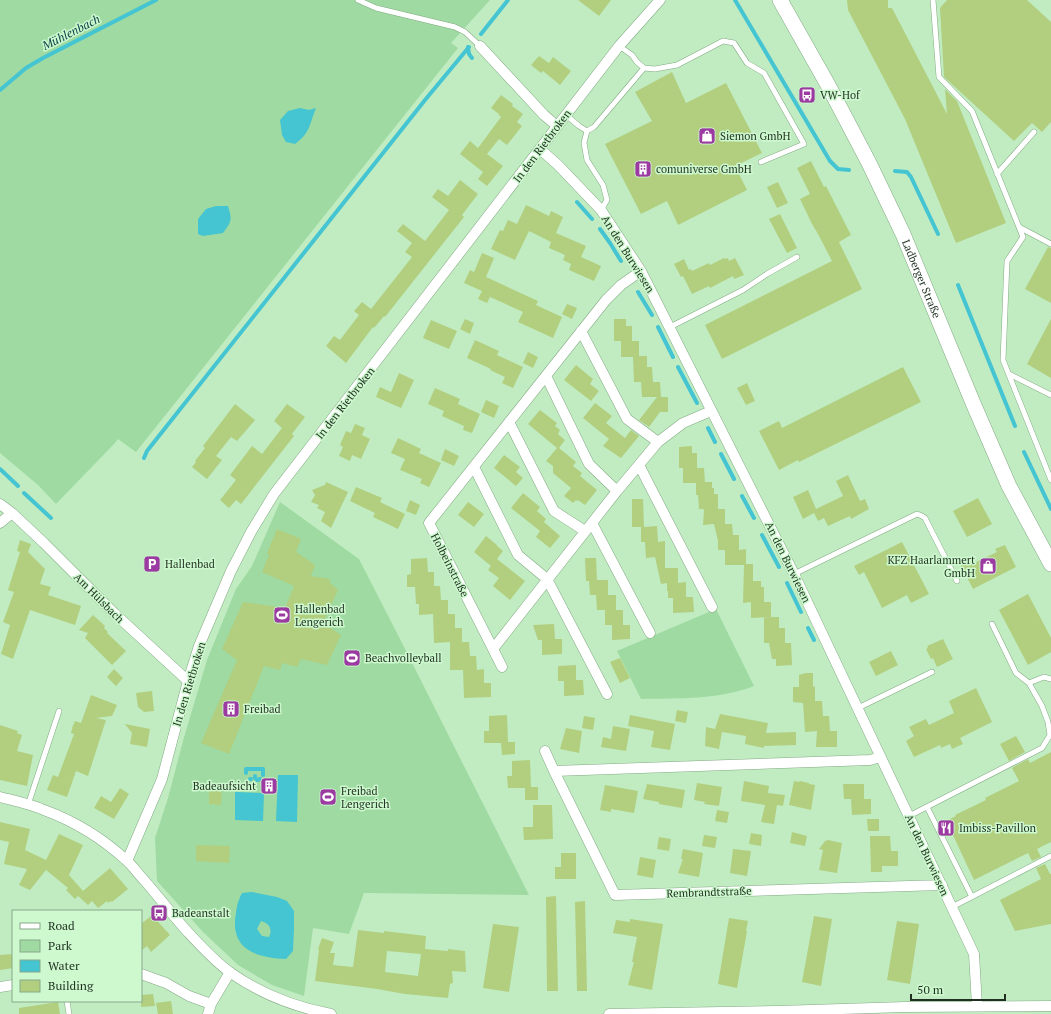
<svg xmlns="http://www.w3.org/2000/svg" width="1051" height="1014" viewBox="0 0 1051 1014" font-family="'PT Serif',serif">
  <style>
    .green { fill: #9edaa1 }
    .water { fill: #45c4d2; fill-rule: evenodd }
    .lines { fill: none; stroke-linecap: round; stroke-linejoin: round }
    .stream { stroke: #45c4d2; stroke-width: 4 }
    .building { fill: #b1cf7f; fill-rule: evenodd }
    .service-casing { stroke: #82aa83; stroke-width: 6 }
    .minor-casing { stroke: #82aa83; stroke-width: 11 }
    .secondary-casing { stroke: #82aa83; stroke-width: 16 }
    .service { stroke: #fff; stroke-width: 5 }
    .minor { stroke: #fff; stroke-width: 10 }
    .secondary { stroke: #fff; stroke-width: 15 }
    .labels { text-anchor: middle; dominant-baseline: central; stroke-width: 3; stroke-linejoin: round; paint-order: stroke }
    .poi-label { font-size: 11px; fill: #1f3020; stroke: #cef9cf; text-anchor: start }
    .street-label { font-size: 11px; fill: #1f3020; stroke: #cef9cf }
    .water-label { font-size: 12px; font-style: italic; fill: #094349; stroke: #cef9cf }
  </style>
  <rect width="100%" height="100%" fill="#c1ecc2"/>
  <!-- green -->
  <path class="green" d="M0,0H490L451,43L458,48L136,452L118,439L114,444L56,504L38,485L0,453Z
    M280,502L359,559L401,641L529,895L364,893L349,934L313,928L304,996L272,985L238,965L203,932L157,881L155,838L168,798L183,741L207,660L236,589L252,566Z
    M716,609L754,686C718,700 679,698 641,699L617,651Z"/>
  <!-- water -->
  <path class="water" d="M300,108L309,110L316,108C309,125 311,132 295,144L286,142L282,135L280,120L288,111Z
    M216,206H228C232,220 232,221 223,233L203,236L198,234V219L206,209Z
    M278,775H298L297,822L276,821Z
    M235,792L264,793L263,821L235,820Z
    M252,892L277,897L287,901L294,911V929L293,951L286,959C256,958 229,949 236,913C237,905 238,901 242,893ZM261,921C269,923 273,929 269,937L262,936L257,929Z"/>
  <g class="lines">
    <!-- stream -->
    <path class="stream" d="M735,0L830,161L838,169L849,170
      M481,34L508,0
      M468,47L469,54L472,58
      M0,90L26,68L43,58L156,0
      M895,171L907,172L911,177L938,234
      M577,202L592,219
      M600,229L610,243L621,261
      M958,285L1015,426
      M638,292L652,315
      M658,327L673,357
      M678,367L697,403
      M708,428L715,442
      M1024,452L1051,509
      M721,454L734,479
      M144,458L147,451L425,100L469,47
      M0,469L18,486
      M24,493L51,518
      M742,496L754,518
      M762,535L779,567
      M787,583L801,612
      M808,628L814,640
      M246,773V769H263V775
      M255,776V778
      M250,779H251
      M257,780L260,779"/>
  </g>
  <!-- building -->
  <path class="building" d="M578,0H611L599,16Z
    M847,0H888V8H892L947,114L945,89L957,101L1006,223L956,243L905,119L848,10Z
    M947,0H1027L1051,22V122L1042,132L1032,123L1014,141L944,77L940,8Z
    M539,56L549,63L553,57L571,71L560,85L543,71L541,73L531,65Z
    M672,72L686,103L726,83L762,153L735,166L747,190L678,225L667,201L641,214L605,144L652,121L635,92Z
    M501,95L513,104L512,106L523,114L517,122L522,126L507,145L499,139L487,154L503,166L487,186L478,179L483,172L460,154L470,141L478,148L501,117L498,114H499L491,108Z
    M811,161L824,187L826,186L851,235L839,242L862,289L722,359L705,325L832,261L818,234L812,224L800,199L810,194L797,168Z
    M460,180L478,194L462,215L464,217L385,317L384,316L374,328L373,327L346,363L326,346L334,336L340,340L359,315L354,311L362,302L371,309L412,257L405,252L412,243L397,231L403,224L425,241L449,210L432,197L438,189L448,196Z
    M778,182L788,203L777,208L767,187Z
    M526,205L549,216L551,211L563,217L556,233L586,246L581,257L601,266L594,281L569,270L571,264L563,260L565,255L549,248L551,242L529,231L515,260L491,249L500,230L503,231L508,220L517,224Z
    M780,214L797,248L787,253L769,219Z
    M1048,247L1051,248V303L1025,289Z
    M482,253L494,258L486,277L538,301L536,305L562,317L553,338L518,322L523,312L490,297L487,303L478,299L482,291L464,283L470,270L474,272Z
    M724,258L725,259L728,258L729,261L735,258L744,275L734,279L733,276L710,288L709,286L692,294L683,276L681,277L674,264L684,259L689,270L691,269L692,271L709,263L710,265Z
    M567,304L577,308L572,319L562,314Z
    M465,319L474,323L470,334L460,329Z
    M614,319H626V326H632V341H639V356H647V367H652L653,382H660L661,397H668V412H660L649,427L639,420L657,397H642L641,382H634L633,357H635H621V341H614Z
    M1051,319V378L1027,364Z
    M431,320L457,331L449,349L423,338Z
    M475,340L499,351L497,355L523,367L513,388L502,383L505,377L490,370L491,369L467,358Z
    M528,352L538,357L533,368L523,363Z
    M576,365L593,379L590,384L599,391L591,401L564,380Z
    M903,367L921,402L799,462L798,460L779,470L759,431L779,421L782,428Z
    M399,373L414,380L401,408L376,397L380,387L391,392Z
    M747,383L755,401L746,405L737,388Z
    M435,388L460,399L458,404L480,414L472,433L463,430L464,426L442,416L444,411L428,404Z
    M486,400L499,406L494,418L481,412Z
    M595,403L612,416L606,423L625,438L631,430L639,436L621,458L603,446L609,439L583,418Z
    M235,404L255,420L237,441L231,437L216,456L222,460L207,479L192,467L196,462L195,461L205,448L203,446Z
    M287,404L305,417L292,434L294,436L241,504L236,500L229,508L220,500L236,480L230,475L252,446L262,454L282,428L274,421Z
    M540,410L557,423L555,426L560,430L558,434L565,440L559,448L576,462L573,466L582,473L580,476L597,490L585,505L578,500L577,501L576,500L573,503L564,496L571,488L553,473V466L546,461L557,448L528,424Z
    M355,424L365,428L362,435L370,439L361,459L352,455L350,461L339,456L343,447L340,445L346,431L351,433Z
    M398,438L421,449L419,453L441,463L429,487L420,483L422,479L400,470L405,459L391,453Z
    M692,446V453H697V468H704L705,482H712V488H714V494H718V509H725V524H732L733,535H739V550L746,549V564H753V581H761V587H764V602H771V617L751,618V603L750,602L743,603L744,565H725V550H718V541L714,524L703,525L704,510L703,509H699L698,495H696V483H683V468H679V447Z
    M445,449L459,456L454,466L441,460Z
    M504,455L520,467L516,472L523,478L516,486L494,468Z
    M848,475L860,501L865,499L869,509L851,519L850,516L828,526L824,518L818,521L814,513L803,519L793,497L808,490L816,509L843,496L836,481Z
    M326,482L348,492L331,528L321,521L325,512L317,508L319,505L311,502L315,495L312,490L325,485Z
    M356,487L382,498L380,502L405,514L398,529L373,517L375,513L350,501Z
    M523,493L540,507L537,511L546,519L544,522L560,536L550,548L536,537L540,531L511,508Z
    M978,498L992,524L967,537L953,511Z
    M632,499H643L644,527L657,526L658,542L665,541V568H678V583L686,582V597H693L694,612L673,613V598H668V591H667V583L661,584L655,557L646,558L645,542H641V527H632Z
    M410,500L420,505L416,515L406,511Z
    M468,502L484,514L474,527L458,515Z
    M277,529L301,539L296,552L315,565L311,576L330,579V583L338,590L323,623L341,635L327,665L301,659L297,667L282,663L280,670L264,666L229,754L201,743L237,660L222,649L243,602L285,608L294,586L262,572L269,555L267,554L269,548Z
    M486,536L497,545V546L503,551L497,559L525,581L510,600L493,586L499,578L488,570L492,564L491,566L474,552Z
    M20,540L31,544L28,552L45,569L40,584L51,587L48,595L81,606L75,625L30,610L13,659L1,654L10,625L3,622L14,592L8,590L20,552L17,551Z
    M902,542L929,594L911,603L907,595L882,608L864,572L859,575L854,566Z
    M1005,545L1016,567L973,589L959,562L968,557L972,564L997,552L995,549Z
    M427,558L428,572H434V586H440L441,600H448V614H455V628H462V642H469L470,656H476L477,670L484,669V683H491V697L464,698L463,670H450V642L434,643L433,614L419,615V604H416L415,587H407V575L411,574V559Z
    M585,558H596L597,580H608V595H616V610H623V625H630V639L612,640V625H605V610H597L596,595H590L589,581H586Z
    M1028,594L1051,638V652L1028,665L999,610Z
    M93,615L105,626L104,628L108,632L107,633L126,651L112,665L85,638L88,633L79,630Z
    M764,617H779V628H785V643H791L792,665L776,666V659H772L769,643H764Z
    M554,624L555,639H562V654L542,655V640H538L533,625Z
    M943,639L953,659L937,667L933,658L931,659L926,649L928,648L927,646Z
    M891,651L898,665L876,676L869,662Z
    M620,658L630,678L620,683L610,662Z
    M576,665V680H583L584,695L564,696V681H558V666Z
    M114,669L123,678L116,686L107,677Z
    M806,673H813V687L815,686V701H822L823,716H829L830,731H837V747H816L817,731L805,732L803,703L793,702V687H799V675Z
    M976,688L992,722L960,738L963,744L952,749L950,744L941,748L940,745L914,757L906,741L914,736L909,727L926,719L929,725L954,713L949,701Z
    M152,691L154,711L144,712L138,707L136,693Z
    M91,695L117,705L112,716L96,718L106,720L88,776L76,771L67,797L47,790L53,775L58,777L74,734L71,733L73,725L74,724L75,721L81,723Z
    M677,710L688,712L686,723L675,721Z
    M720,714L768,723L766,733L796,732V745L764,746V748L745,744L746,736L722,732L719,749L705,746L706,727L715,729Z
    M507,715L508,742H515V754L502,755L501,743H484V731H489V716Z
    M630,715L675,724L670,750L651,747L654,731L628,726Z
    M584,716L595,718L593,730L582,728Z
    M125,724L150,729L147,747L130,744L132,733Z
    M0,725L18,731L17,733L22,735L17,751L33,755L27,786L0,780Z
    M613,726L630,729L626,751L601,747L603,737L611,739Z
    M566,728L582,731L579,753L560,749Z
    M1016,736L1025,752L1009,761L1000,744Z
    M1051,752V842L1037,849L1041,857L1032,861L1028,853L974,880L951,831L945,834L940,824L956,816L955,815L986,800L985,798L1019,781L1012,768L1028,759L1030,763Z
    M530,760L531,787H538V800H525V788H508L507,776H512V761Z
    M744,781L769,786L768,793L785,795L783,806L777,805L774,824L761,822L765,805L741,801Z
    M794,781L799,782L800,781L809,783V784L815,785L811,810L789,805Z
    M697,783L722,787L719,806L704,804L705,802L694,800Z
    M209,784L222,785L221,805L209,804Z
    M647,784L685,790L682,808L659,804V802L643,799Z
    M843,784H864V799H871V814L852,815L851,799H844Z
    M605,785L638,791L634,813L611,809V812L600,810Z
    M120,788L129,794L114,819L94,808L101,796L111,802Z
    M533,805H552L553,839L524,840L523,827H533Z
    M717,810L729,812L727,823L715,821Z
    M867,819H879V831H868Z
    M0,822L30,829L25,850L46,860L59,834L83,845L69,875L83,891L110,868L128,889L112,902L111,901L108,903L107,901L98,908L92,901L88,905L78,896L75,899L66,890L68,888L46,870L30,890L19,885L27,869L4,864L9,842L0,840Z
    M792,832L807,836L805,846L790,843Z
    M751,833L762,835L761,846L749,844Z
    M704,835L717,837L715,848L702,846Z
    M870,836H890L891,851H898V866H882V872H871Z
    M659,837L671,839L669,851L657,849Z
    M828,840L842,843L837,873L819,870L823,850L819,849L825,841Z
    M196,845L230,846L229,863L196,861Z
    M683,849L703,853L699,877L678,873L683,859H681Z
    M733,849L751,851L747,876L730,873Z
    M561,853H576V879H555V867H561Z
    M640,857L656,860L653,878L637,875Z
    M1045,864L1050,874H1051V924L1015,931L1000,900L1041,879L1036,868Z
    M556,896L558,991H547L546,897Z
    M585,901L587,991H577L575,902Z
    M152,915L170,935L151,952L147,946L141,951V924Z
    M814,916L832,919L821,986L802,982Z
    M729,918L748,921L746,931H747L737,988L718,984Z
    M630,919L663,924L652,990L628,985L634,962H632L637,937L613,933L616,920L630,922Z
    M897,921L919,924L910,984L887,980Z
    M493,924L519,927L509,992L483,988Z
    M358,930L384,933V931L426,936L425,949L448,951V949L465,951L466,972L452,971L453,983L450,984L448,998L405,994L377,989L315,981L319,950L318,949L322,938L334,942L330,953H335L333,965L353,967ZM387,951L421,954L418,976L385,972Z
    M13,954V968L0,970V955Z
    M153,994L155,1006L141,1007V995Z
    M171,1001L173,1014H158L156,1003Z
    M58,1002L60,1014H19V1008Z"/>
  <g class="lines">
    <!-- service casing -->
    <g class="service-casing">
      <path id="service" d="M358,0L376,8L455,27L465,32L480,46
        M933,0L939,77L972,111L1023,237L1007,261L1003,360L1051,480
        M619,46L632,55L637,62L644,68L655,69L677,65L723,41L734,43L747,63L764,73L804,144L761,162
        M566,115L579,126L587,131L594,127L644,68
        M587,131L584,143L587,160L603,185L607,200L601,210
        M997,174L1034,132
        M1019,227L1051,244
        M670,327L743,290L767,274L797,257
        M1009,374L1051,395
        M794,574L917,514L922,516L925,518L957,581
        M1029,683L1044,677L1051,679
        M858,708L932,672
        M28,805L59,711
        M927,807L972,897
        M909,816L1042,748L1050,735L1048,722L1042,706L1029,683L1016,673L992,624
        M952,907L1051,856
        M67,1001L69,1014"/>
    </g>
    <!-- minor casing -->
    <g class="minor-casing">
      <path id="minor" d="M480,46L544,115L557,126
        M540,149L558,165L601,210L641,271L794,574L974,954L977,1006
        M641,271L621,285L606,300L429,523L493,649L617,491L658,442L683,423L711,411
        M581,331L627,419L658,442
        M546,376L589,464L617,491
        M509,422L554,511L585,531
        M639,465L712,607
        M474,467L518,555L547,579L607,694
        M0,504L12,513L0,523
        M12,513L44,543L114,613L188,681
        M592,523L650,633
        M493,649L502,667
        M545,751L554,771L615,895L942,885
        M554,771L870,760L881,757
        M0,797C15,801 30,804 44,810C74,821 102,838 126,860C133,866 138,874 144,880C158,896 171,913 185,929C199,944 214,961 231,973C261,994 295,1007 331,1014
        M127,861L162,779L188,681L199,646L231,571L251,532L274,494L619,46L660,0
        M141,974L166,983L189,996L211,1004
        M0,987L13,985
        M208,1014L211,1004L230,972
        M609,1014L778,1011L905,1007L1051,1006"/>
    </g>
    <!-- secondary casing -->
    <g class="secondary-casing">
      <g id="secondary">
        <path id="s1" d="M780,0L828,85L869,163L903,234L973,403L1009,486L1051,564"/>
      </g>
    </g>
    <!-- service -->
    <use href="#service" class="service"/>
    <!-- minor -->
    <use href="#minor" class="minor"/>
    <!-- secondary -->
    <use href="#secondary" class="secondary"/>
  </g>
  <!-- icons -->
  <defs>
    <g id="bus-square" transform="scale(0.9)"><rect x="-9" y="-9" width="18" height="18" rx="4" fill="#9b3aa1" stroke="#cef9cf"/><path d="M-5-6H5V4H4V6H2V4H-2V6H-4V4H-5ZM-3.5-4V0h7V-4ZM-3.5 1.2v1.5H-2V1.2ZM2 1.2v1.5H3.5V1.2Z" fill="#fff"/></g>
    <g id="shop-square" transform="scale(0.9)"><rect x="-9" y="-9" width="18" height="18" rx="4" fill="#9b3aa1" stroke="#cef9cf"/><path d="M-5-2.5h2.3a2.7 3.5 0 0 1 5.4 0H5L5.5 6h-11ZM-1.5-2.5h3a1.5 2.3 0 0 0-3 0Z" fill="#fff"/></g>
    <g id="building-square" transform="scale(0.9)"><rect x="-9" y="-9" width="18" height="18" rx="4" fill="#9b3aa1" stroke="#cef9cf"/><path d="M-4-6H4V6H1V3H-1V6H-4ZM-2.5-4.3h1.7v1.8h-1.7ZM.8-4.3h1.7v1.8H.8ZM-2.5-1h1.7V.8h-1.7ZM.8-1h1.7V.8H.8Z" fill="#fff"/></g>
    <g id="parking-square" transform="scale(0.9)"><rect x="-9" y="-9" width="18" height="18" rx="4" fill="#9b3aa1" stroke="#cef9cf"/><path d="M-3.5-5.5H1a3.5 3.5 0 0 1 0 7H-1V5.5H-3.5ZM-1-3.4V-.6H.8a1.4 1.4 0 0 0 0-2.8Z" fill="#fff"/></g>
    <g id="stadium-square" transform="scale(0.9)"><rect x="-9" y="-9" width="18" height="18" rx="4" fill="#9b3aa1" stroke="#cef9cf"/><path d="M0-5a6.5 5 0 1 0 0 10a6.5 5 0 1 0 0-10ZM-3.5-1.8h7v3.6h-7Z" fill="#fff"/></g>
    <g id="restaurant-square" transform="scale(0.9)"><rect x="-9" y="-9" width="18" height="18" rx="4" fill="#9b3aa1" stroke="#cef9cf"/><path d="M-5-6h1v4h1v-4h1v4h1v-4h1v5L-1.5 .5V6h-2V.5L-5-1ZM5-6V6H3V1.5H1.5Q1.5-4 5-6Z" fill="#fff"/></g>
  </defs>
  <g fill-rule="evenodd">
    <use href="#bus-square" x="807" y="95"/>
    <use href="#shop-square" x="707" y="136"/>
    <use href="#building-square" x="643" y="169"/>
    <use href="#parking-square" x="152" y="564"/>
    <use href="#shop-square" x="988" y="566"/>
    <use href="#stadium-square" x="282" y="615"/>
    <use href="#stadium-square" x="352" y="658"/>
    <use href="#building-square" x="231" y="709"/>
    <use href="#building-square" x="269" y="786"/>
    <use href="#stadium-square" x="328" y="797"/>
    <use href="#restaurant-square" x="946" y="828"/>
    <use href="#bus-square" x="159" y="913"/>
  </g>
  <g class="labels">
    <!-- poi labels -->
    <g class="poi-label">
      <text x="820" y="95">VW-Hof</text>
      <text x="720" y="136">Siemon GmbH</text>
      <text x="656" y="169">comuniverse GmbH</text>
      <text x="975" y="560" text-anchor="end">KFZ Haarlammert<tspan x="975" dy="13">GmbH</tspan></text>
      <text x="165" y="564">Hallenbad</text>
      <text x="295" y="609">Hallenbad<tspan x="295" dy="13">Lengerich</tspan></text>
      <text x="365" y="658">Beachvolleyball</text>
      <text x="244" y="709">Freibad</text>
      <text x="256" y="786" text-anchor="end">Badeaufsicht</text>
      <text x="341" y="791">Freibad<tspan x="341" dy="13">Lengerich</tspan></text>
      <text x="959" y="828">Imbiss-Pavillon</text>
      <text x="172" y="913">Badeanstalt</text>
    </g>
    <!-- street labels -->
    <g class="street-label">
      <text transform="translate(542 146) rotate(-53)">In den Rietbroken</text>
      <text transform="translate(628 254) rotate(58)">An den Burwiesen</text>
      <text stroke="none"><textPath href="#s1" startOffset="313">Ladberger Straße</textPath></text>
      <text transform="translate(345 403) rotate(-52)">In den Rietbroken</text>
      <text transform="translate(788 562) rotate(64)">An den Burwiesen</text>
      <text transform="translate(450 565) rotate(63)">Holbeinstraße</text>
      <text transform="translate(99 598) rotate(45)">Am Hülsbach</text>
      <text transform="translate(189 684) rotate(-73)">In den Rietbroken</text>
      <text transform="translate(927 855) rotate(65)">An den Burwiesen</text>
      <text transform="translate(709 892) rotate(-2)">Rembrandtstraße</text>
    </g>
    <!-- water labels -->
    <g class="water-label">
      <text transform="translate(71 32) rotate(-27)">Mühlenbach</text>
    </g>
  </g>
  <!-- legend -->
  <rect x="12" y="910" width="130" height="92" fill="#cef9cf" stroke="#88a989"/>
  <rect x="20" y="923" width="20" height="6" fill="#ffffff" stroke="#88a989"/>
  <text x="48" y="930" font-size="12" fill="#1f3020">Road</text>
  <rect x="20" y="940" width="20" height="12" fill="#9edaa1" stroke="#88a989"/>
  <text x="48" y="950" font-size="12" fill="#1f3020">Park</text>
  <rect x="20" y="960" width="20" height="12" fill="#45c4d2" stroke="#88a989"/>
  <text x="48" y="970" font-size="12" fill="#1f3020">Water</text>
  <rect x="20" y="980" width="20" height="12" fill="#b1cf7f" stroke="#88a989"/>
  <text x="48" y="990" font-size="12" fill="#1f3020">Building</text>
  <!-- scale -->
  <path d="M911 994v6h94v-6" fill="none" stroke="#1f3020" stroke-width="2"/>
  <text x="917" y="994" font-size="12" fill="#1f3020" stroke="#cef9cf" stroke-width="3" paint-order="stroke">50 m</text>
</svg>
